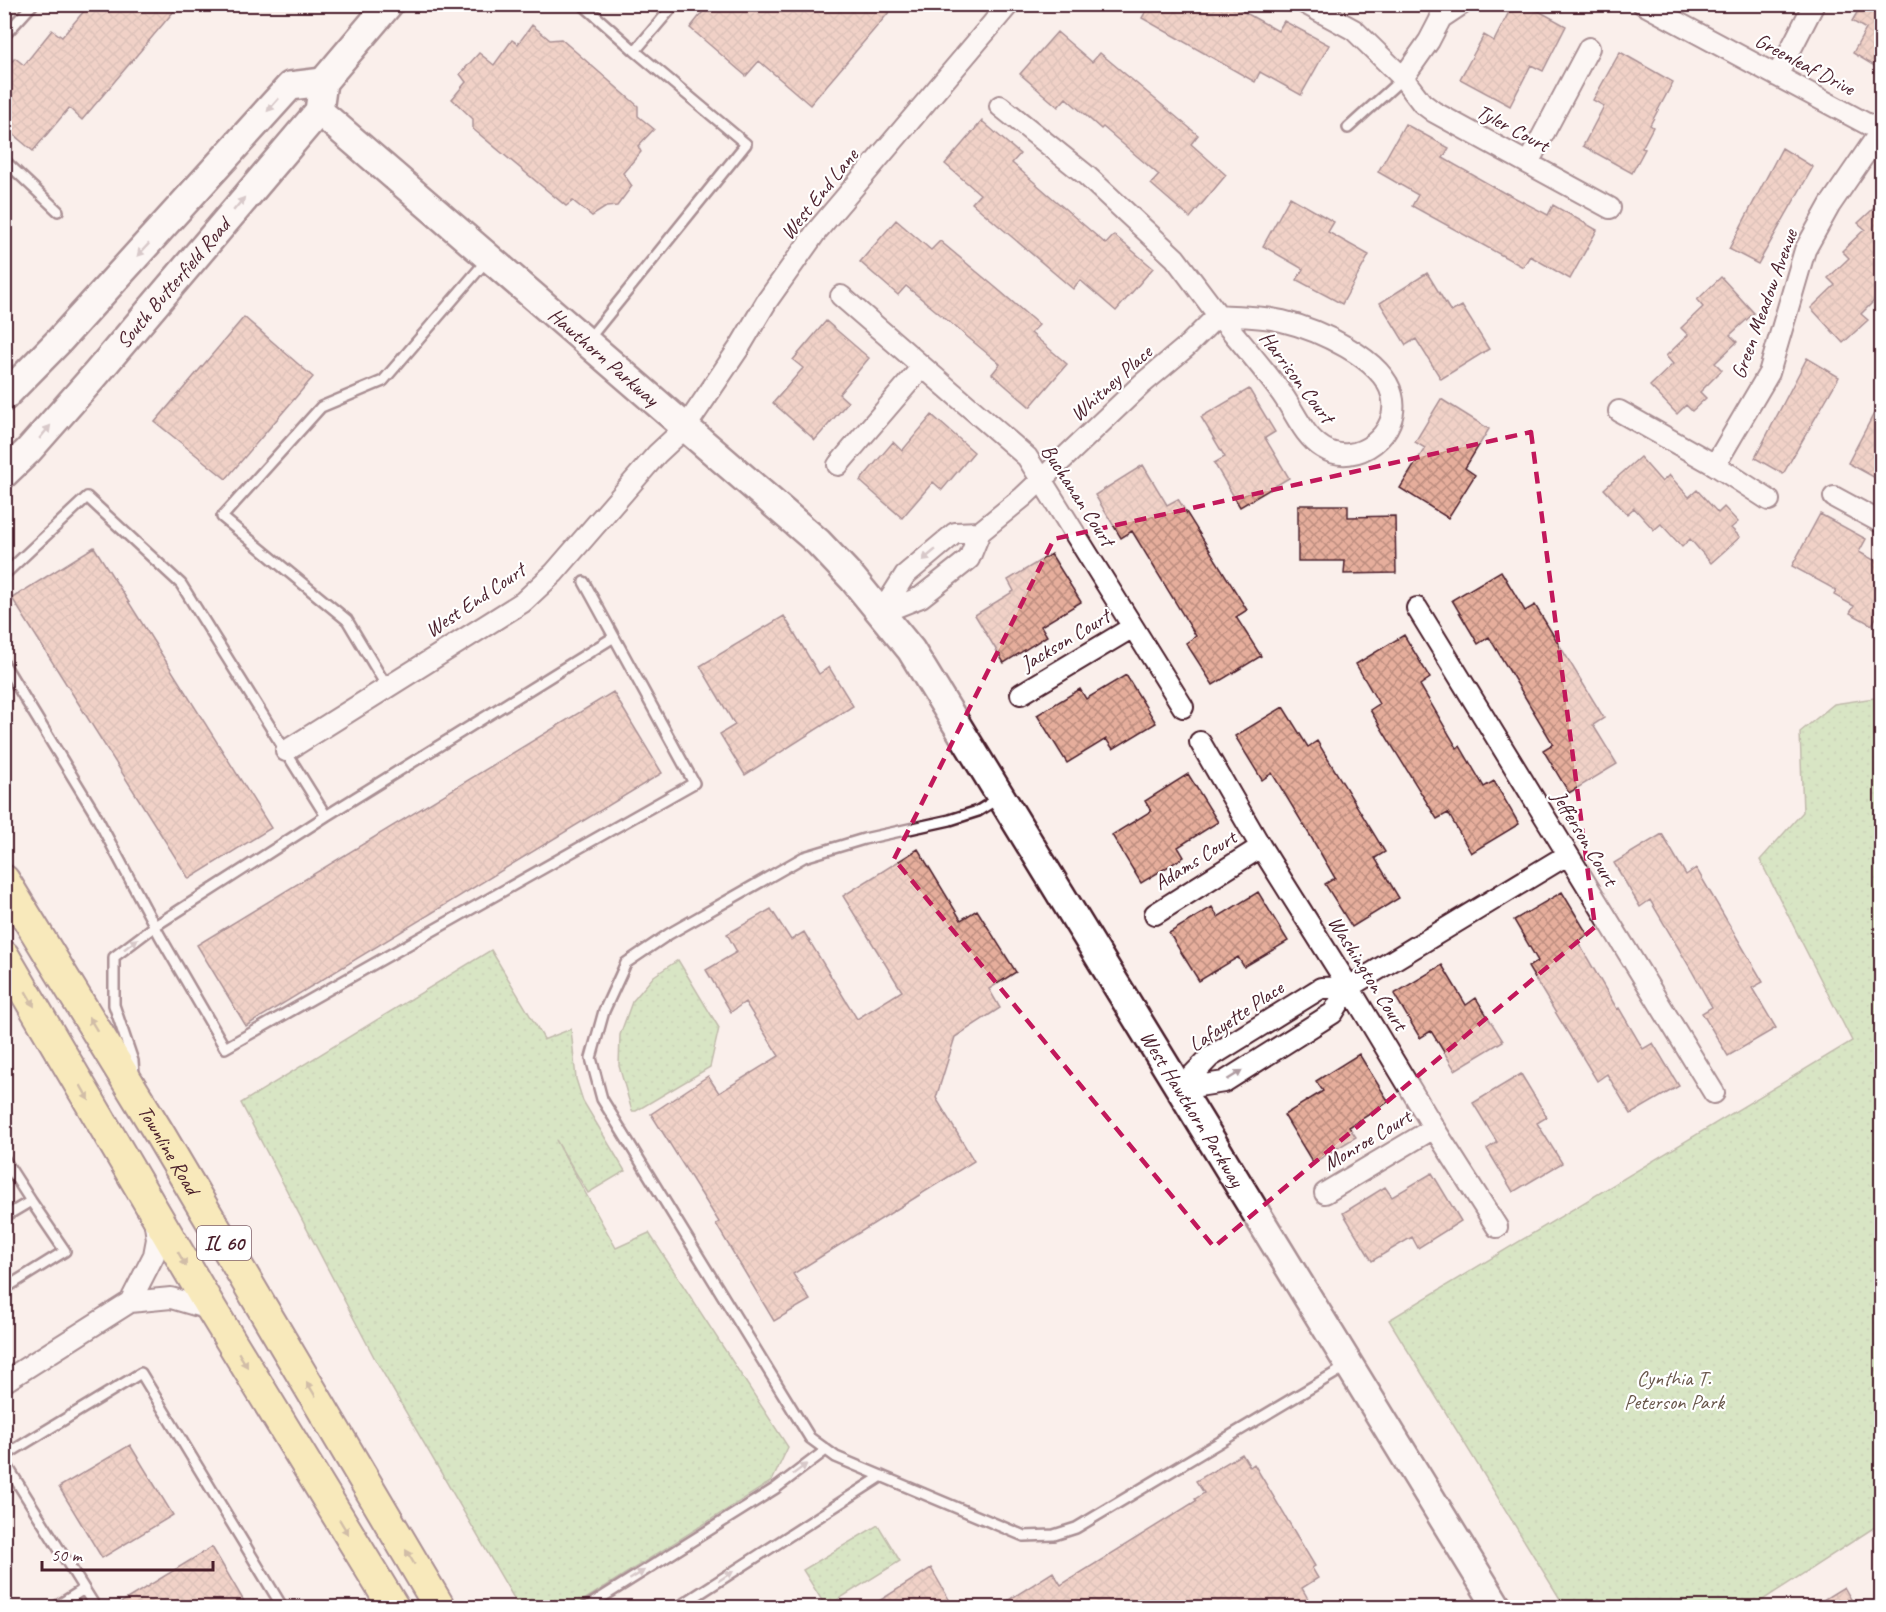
<svg xmlns="http://www.w3.org/2000/svg" width="1886" height="1612" viewBox="0 0 1886 1612" font-family="Caveat,sans-serif">
  <style>
    .park { fill: url(#park-dots); stroke: #7d7c60; stroke-width: 1.5 }
    .building { fill: url(#building-cross-hatch); stroke: #4a1f2b; stroke-width: 1.5 }
    .lines { fill: none; stroke-linecap: round; stroke-linejoin: round }
    .lane-casing { stroke: #4a1f2b; stroke-width: 14 }
    .street-casing { stroke: #4a1f2b; stroke-width: 24 }
    .secondary-casing { stroke: #4a1f2b; stroke-width: 32 }
    .primary-casing { stroke: #4a1f2b; stroke-width: 34 }
    .lane { stroke: #fff; stroke-width: 9 }
    .street { stroke: #fff; stroke-width: 20 }
    .secondary { stroke: #fff; stroke-width: 27 }
    .primary { stroke: #f5e382; stroke-width: 30 }
    .oneway { fill: #ae9aa0 }
    .oneway2 { fill: #a08156 }
    .marked { fill: none; stroke: #c2185b; stroke-width: 4.5; stroke-dasharray: 12 8; stroke-linejoin: round }
    .labels { text-anchor: middle; dominant-baseline: central; stroke-width: 4.5; stroke-linejoin: round; paint-order: stroke }
    .shield { fill: #fff; stroke: #80626b; stroke-width: 1.5 }
    .shield-label { font-size: 20px; font-weight: bold; fill: #4a1f2b }
    .street-label { font-size: 21px; fill: #4a1f2b; stroke: #fff }
    .park-label { font-size: 21px; fill: #69574b; stroke: #fff }
  </style>
  <defs>
    <pattern id="park-dots" width="8" height="8" patternUnits="userSpaceOnUse" patternTransform="scale(1.5)"><rect width="8" height="8" fill="#b0d996"/><path d="M2 2h.1M6 6h.1" fill="none" stroke="#99ba81" stroke-width="1.8" stroke-linecap="round"/></pattern>
    <pattern id="building-cross-hatch" width="8" height="8" patternUnits="userSpaceOnUse" patternTransform="scale(1.5)"><rect width="8" height="8" fill="#e6ae9c"/><path d="M0 0l8 8M0 8l8-8" fill="none" stroke="#bc8d7f"/></pattern>
  </defs>
  <rect width="100%" height="100%" fill="#faefeb"/>
  <filter id="ink" filterUnits="userSpaceOnUse"><feTurbulence type="fractalNoise" baseFrequency=".0167" numOctaves="2"/><feDisplacementMap in="SourceGraphic" scale="12" xChannelSelector="R" yChannelSelector="G"/><feConvolveMatrix kernelMatrix="1 2 1 2 8 2 1 2 1" color-interpolation-filters="sRGB"/></filter>
  <g filter="url(#ink)">
    <!-- park -->
    <path class="park" d="M1881,697V1523L1752,1607H1565L1389,1320L1852,1041L1760,860L1803,812L1800,732L1834,704Z
      M491,950L544,1039L543,1040L571,1029L576,1079L583,1101L625,1171L588,1193L556,1140L616,1248L649,1233L788,1447L772,1481L573,1607H519L375,1359L241,1103Z
      M678,960L719,1028L710,1067L636,1111H632L619,1066L620,1035L632,1002L654,976Z
      M878,1525L900,1561L826,1607L803,1570Z"/>
    <!-- building -->
    <path class="building" d="M90,4H180L82,120L69,108L33,151L4,127V70L15,58L24,65L52,30L62,37Z
      M709,4H896L810,105L759,61L746,76L690,28Z
      M1150,4H1230L1278,31L1284,21L1329,45L1301,95L1260,72L1255,82L1142,18Z
      M1513,4H1526L1566,26L1543,71L1531,65L1510,106L1460,79L1484,35L1494,41Z
      M1862,4H1881V70L1853,53L1866,29L1852,21Z
      M532,25L550,40L561,39L638,106V116L654,129L638,146L641,152L623,173L632,186L617,206L606,207L592,216L573,201L566,206L473,129V119L452,99L466,82L460,74L479,53L494,65L512,40L518,44Z
      M1057,32L1092,62L1100,53L1198,135L1191,144L1226,175L1190,218L1151,184L1159,175L1103,127L1101,129L1066,98L1058,107L1020,74Z
      M1620,52L1673,82L1650,125L1653,127L1642,148L1645,149L1632,173L1583,146L1604,106L1593,100Z
      M982,121L1020,154L1012,163L1071,214L1106,244L1114,235L1153,268L1116,311L1080,280L1073,289L972,203L980,194L945,164Z
      M1405,124L1449,148L1443,158L1506,194V193L1548,215L1553,205L1597,230L1570,279L1530,256L1523,267L1412,206L1418,195L1378,172Z
      M1782,148L1813,167L1758,264L1729,249Z
      M1290,197L1334,222L1328,232L1369,255L1342,304L1297,280L1303,269L1263,246Z
      M1873,209L1879,216L1881,214V294L1861,314L1868,320L1843,343L1811,308L1835,285L1828,278L1849,258L1842,251L1865,229L1858,223Z
      M896,220L931,250L940,241L1001,292L1039,325L1031,333L1067,364L1030,407L992,374L1000,364L906,286L898,295L860,262Z
      M1427,273L1451,312L1462,306L1489,349L1441,379L1416,339L1406,345L1380,303Z
      M1721,277L1754,313L1730,335L1737,342L1715,363L1722,370L1700,392L1706,398L1692,411L1686,405L1677,414L1650,386L1673,364L1666,356L1688,335L1681,328L1703,307L1697,300Z
      M244,317L313,377L226,479L155,422Z
      M826,321L869,358L839,394L848,402L815,440L773,403L803,368L793,360Z
      M1807,358L1839,377L1783,474L1755,458Z
      M1249,389L1275,432L1265,438L1289,478L1240,507L1214,463L1225,457L1201,417Z
      M1441,399L1489,429L1465,468L1475,475L1448,518L1400,488L1425,448L1415,442Z
      M1881,400V481L1848,463Z
      M932,415L974,452L942,490L933,482L902,518L860,481L893,442L902,451Z
      M1640,457L1662,482L1669,475L1689,497L1697,490L1718,513L1724,507L1738,522L1731,528L1740,537L1711,563L1690,539L1682,547L1661,524L1654,530L1634,508L1627,514L1604,489Z
      M1143,465L1167,505L1178,499L1247,610L1236,617L1261,656L1213,685L1186,643L1196,636L1132,531L1121,538L1095,495Z
      M1298,505H1348V517L1395,516L1396,573L1344,574L1345,561H1298Z
      M1820,514L1866,539L1859,552L1881,564V608L1872,625L1850,613L1854,606L1834,595L1836,590L1792,566Z
      M94,547L271,828L189,879L12,598Z
      M1051,554L1081,602L1041,626L1047,636L1004,663L975,615L1014,591L1008,580Z
      M1501,571L1525,611L1535,605L1604,718L1593,725L1617,764L1569,793L1543,750L1553,744L1513,677L1489,637L1478,644L1452,600Z
      M784,616L819,674L829,667L853,706L745,775L720,734L735,725L700,666Z
      M1404,635L1430,678L1420,685L1457,748L1460,746L1484,787L1494,781L1519,824L1471,853L1448,813L1437,819L1370,710L1379,704L1356,664Z
      M1126,675L1156,723L1113,749L1106,739L1067,763L1037,715L1080,689L1086,699Z
      M613,692L662,773L246,1026L197,945Z
      M1283,707L1308,747L1317,741L1385,852L1375,858L1399,898L1352,927L1325,884L1335,878L1311,837L1272,773L1262,780L1235,736Z
      M1188,774L1218,822L1178,847L1184,857L1141,883L1112,835L1151,811L1145,801Z
      M1662,834L1686,875L1696,868L1763,982L1752,988L1776,1028L1728,1056L1702,1013L1712,1007L1689,966L1650,900L1640,907L1614,863Z
      M918,849L961,920L977,910L1016,972L989,989L1000,1008L955,1037L936,1098L974,1161L793,1274L810,1300L774,1321L716,1224L719,1222L651,1114L708,1076L719,1093L779,1056L745,1002L731,1012L706,970L737,952L727,934L771,909L791,940L804,932L857,1019L902,991L843,896Z
      M1258,892L1288,941L1244,967L1238,957L1199,981L1169,933L1212,907L1218,917Z
      M1562,892L1588,935L1578,942L1617,1009L1619,1008L1643,1049L1653,1043L1679,1086L1631,1114L1607,1074L1597,1081L1528,967L1538,961L1514,920Z
      M1442,965L1466,1005L1476,998L1503,1041L1455,1070L1431,1031L1420,1038L1394,994Z
      M1359,1054L1389,1102L1349,1127L1356,1137L1313,1163L1284,1115L1323,1091L1316,1081Z
      M1521,1074L1547,1117L1537,1123L1562,1163L1513,1192L1487,1149L1497,1142L1473,1103Z
      M1432,1173L1461,1221L1418,1248L1412,1237L1372,1261L1343,1213L1385,1187L1392,1197Z
      M130,1445L173,1515L102,1558L59,1487Z
      M1242,1454L1250,1467L1254,1464L1315,1566L1312,1568L1318,1578L1302,1588L1313,1608H996L1053,1572L1061,1585L1196,1501L1195,1499L1204,1493L1196,1481Z
      M212,1547L248,1608H112Z
      M931,1568L954,1608H868Z
      M1844,1587L1856,1608H1810Z"/>
    <g class="lines">
      <!-- lane casing -->
      <g class="lane-casing">
        <path id="lane" d="M582,4L635,51
          M4,36L33,4
          M1348,128L1403,78
          M4,160L58,211
          M587,341L746,144L635,51L675,4
          M4,575L87,497L181,584L326,816L614,637
          M4,664L94,812L160,936L225,1048L694,783L584,582
          M387,687L347,620L222,517L321,407L383,381L487,260
          M999,798L978,811L950,820L864,839L804,857L669,934L626,963L604,1011L591,1058L602,1099L810,1438L836,1457L1024,1536L1054,1535L1076,1528L1347,1366
          M134,1074L133,1061L114,1005V957L155,926L326,816
          M4,1159L31,1201
          M4,1217L31,1201L65,1251L4,1289
          M4,1456L141,1373L283,1608
          M4,1461L96,1608
          M54,1608L84,1589
          M585,1608L776,1488L826,1450
          M677,1608L882,1476"/>
      </g>
      <!-- street casing -->
      <g class="street-casing">
        <path id="street" d="M1306,4L1354,30L1403,78L1422,103L1434,112L1610,208
          M1643,4L1882,132
          M1441,18L1462,4
          M1777,76L1814,4
          M1403,78L1429,41L1441,18L1440,4
          M1528,163L1589,48
          M841,296L1027,457L1183,707
          M1218,315C1239,317 1262,316 1282,321C1316,329 1383,358 1392,395C1402,433 1356,469 1323,448C1302,435 1294,409 1279,390C1260,364 1239,340 1218,315Z
          M1619,411L1715,465L1769,500
          M838,465L922,367
          M1715,465L1769,373L1805,250L1830,205L1880,132
          M1834,497L1882,523
          M980,532L955,533L905,575L881,613L921,597L969,559L980,532L1023,497L1142,384L1186,347L1218,315L1175,258L1086,175L1000,106
          M1417,608L1714,1093
          M1021,694L1133,627
          M1200,742L1261,847L1349,987L1434,1128L1497,1227
          M286,751L523,602L554,573L657,454L685,428L739,348L767,301L816,232L1009,4
          M1155,914L1261,847
          M1179,1089L1224,1082L1333,1013L1349,987L1567,855
          M1179,1089L1210,1057L1321,988L1349,987
          M1325,1193L1434,1128
          M130,1302L154,1255L157,1239L154,1218
          M4,1382L130,1302L171,1298L212,1310"/>
      </g>
      <!-- secondary casing -->
      <g class="secondary-casing">
        <g id="secondary">
          <path id="s1" d="M319,111L818,542L853,579L911,650L1498,1608"/>
          <path d="M4,397L58,342L290,86L323,82"/>
          <path id="s2" d="M4,474L28,451L96,374L319,111L323,82L389,4"/>
        </g>
      </g>
      <!-- primary casing -->
      <g class="primary-casing">
        <g id="primary">
          <path id="s3" d="M4,880L159,1133L440,1608"/>
          <path d="M4,956L212,1310L394,1608"/>
        </g>
      </g>
      <!-- lane -->
      <use href="#lane" class="lane"/>
      <!-- street -->
      <use href="#street" class="street"/>
      <!-- secondary -->
      <use href="#secondary" class="secondary"/>
      <!-- primary -->
      <use href="#primary" class="primary"/>
    </g>
    <!-- one-way arrows -->
    <defs><path id="oneway-solid" d="M-6-.8H1V-3.2L6.5 0L1 3.2V.8H-6Z" transform="scale(1.5)"/></defs>
    <g class="oneway">
      <use href="#oneway-solid" transform="translate(273 105) rotate(132)"/>
      <use href="#oneway-solid" transform="translate(239 204) rotate(-50)"/>
      <use href="#oneway-solid" transform="translate(143 250) rotate(133)"/>
      <use href="#oneway-solid" transform="translate(45 432) rotate(-50)"/>
      <use href="#oneway-solid" transform="translate(929 555) rotate(140)"/>
      <use href="#oneway-solid" transform="translate(131 944) rotate(-38)"/>
      <use href="#oneway-solid" transform="translate(1235 1075) rotate(-32)"/>
      <use href="#oneway-solid" transform="translate(800 1469) rotate(-37)"/>
      <use href="#oneway-solid" transform="translate(637 1575) rotate(-32)"/>
      <use href="#oneway-solid" transform="translate(726 1576) rotate(-33)"/>
    </g>
    <g class="oneway2">
      <use href="#oneway-solid" transform="translate(30 999) rotate(60)"/>
      <use href="#oneway-solid" transform="translate(93 1024) rotate(-121)"/>
      <use href="#oneway-solid" transform="translate(85 1093) rotate(60)"/>
      <use href="#oneway-solid" transform="translate(182 1259) rotate(60)"/>
      <use href="#oneway-solid" transform="translate(243 1360) rotate(59)"/>
      <use href="#oneway-solid" transform="translate(311 1389) rotate(-121)"/>
      <use href="#oneway-solid" transform="translate(344 1527) rotate(59)"/>
      <use href="#oneway-solid" transform="translate(410 1557) rotate(-121)"/>
    </g>
  </g>
  <!-- marked area -->
  <path d="M0 0H1886V1612H0ZM1531,432L1595,927L1214,1247L894,859L1054,539Z" fill="#faefeb" fill-opacity=".55" fill-rule="evenodd"/>
  <path class="marked" d="M1531,432L1595,927L1214,1247L894,859L1054,539Z"/>
  <g class="labels">
    <!-- shield labels -->
    <rect class="shield" x="197" y="1226" width="54" height="34" rx="4.5"/>
    <g class="shield-label">
      <text x="224" y="1243">IL 60</text>
    </g>
    <!-- street labels -->
    <g class="street-label">
      <text transform="translate(1805 64) rotate(28)">Greenleaf Drive</text>
      <text transform="translate(1513 128) rotate(28)">Tyler Court</text>
      <text transform="translate(819 194) rotate(-51)">West End Lane</text>
      <text stroke="none"><textPath href="#s2" startOffset="255">South Butterfield Road</textPath></text>
      <text transform="translate(1764 304) rotate(-70)">Green Meadow Avenue</text>
      <text stroke="none"><textPath href="#s1" startOffset="376">Hawthorn Parkway</textPath></text>
      <text transform="translate(1297 377) rotate(53)">Harrison Court</text>
      <text transform="translate(1111 383) rotate(-42)">Whitney Place</text>
      <text transform="translate(1078 495) rotate(57)">Buchanan Court</text>
      <text transform="translate(475 600) rotate(-34)">West End Court</text>
      <text transform="translate(1065 640) rotate(-31)">Jackson Court</text>
      <text transform="translate(1585 838) rotate(59)">Jefferson Court</text>
      <text transform="translate(1195 860) rotate(-32)">Adams Court</text>
      <text transform="translate(1368 973) rotate(58)">Washington Court</text>
      <text transform="translate(1236 1016) rotate(-34)">Lafayette Place</text>
      <text stroke="none"><textPath href="#s1" startOffset="1340">West Hawthorn Parkway</textPath></text>
      <text transform="translate(1367 1140) rotate(-31)">Monroe Court</text>
      <text stroke="none"><textPath href="#s3" startOffset="316">Townline Road</textPath></text>
    </g>
    <!-- park labels -->
    <g class="park-label">
      <text x="1674" y="1378">Cynthia T.<tspan x="1674" dy="24">Peterson Park</tspan></text>
    </g>
  </g>
  <!-- margin -->
  <rect width="1886" height="1612" fill="none" stroke="#fff" stroke-width="24"/>
  <rect x="12" y="12" width="1862" height="1588" fill="none" stroke="#4a1f2b" stroke-width="2" filter="url(#ink)"/>
  <!-- scale -->
  <path d="M42 1561v9h171v-9" fill="none" stroke="#4a1f2b" stroke-width="3"/>
  <text x="51" y="1561" font-size="18" fill="#4a1f2b" stroke="#ffffff" stroke-width="4.5" paint-order="stroke">50 m</text>
</svg>
